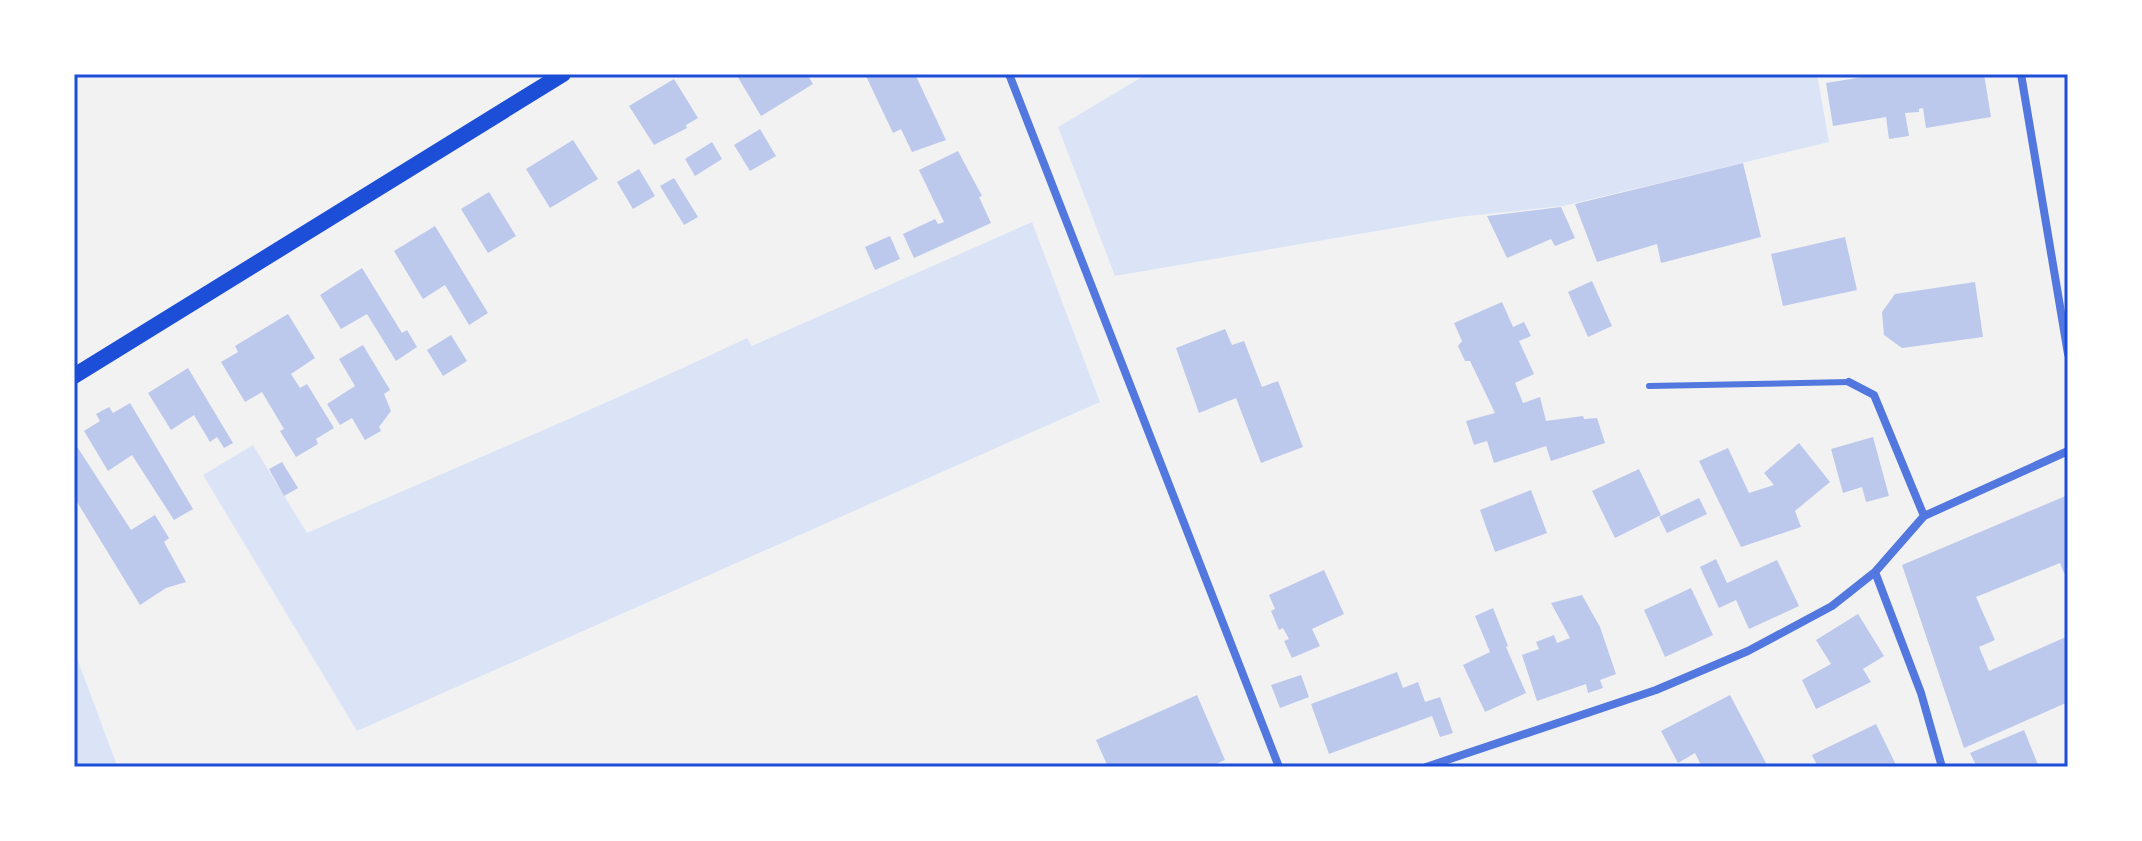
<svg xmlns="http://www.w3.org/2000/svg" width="2142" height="841" viewBox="0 0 2142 841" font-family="'Exo 2',sans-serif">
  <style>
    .green { fill: #dbe4f7 }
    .building { fill: #bdc9ec }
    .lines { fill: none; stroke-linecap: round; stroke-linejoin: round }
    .service { stroke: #5277de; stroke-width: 6 }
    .minor { stroke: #5277de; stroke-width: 8 }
    .secondary { stroke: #1d4ed8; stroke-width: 16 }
    .neatline { fill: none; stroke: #1d4ed8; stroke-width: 3 }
  </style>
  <rect width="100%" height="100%" fill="#f2f2f2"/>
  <!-- green -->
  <path class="green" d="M1147,74H1817L1829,142L1563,206L1458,217L1115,276L1058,127Z
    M1032,222L1100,402L357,731L203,475L253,445L307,533C453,468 602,407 747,338L752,346Z
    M74,650L115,760L118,767H74Z"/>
  <!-- building -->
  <path class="building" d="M736,74H807L813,84L761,116Z
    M865,74H915L946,140L912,152L901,129L893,133Z
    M1881,74H1984L1991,117L1926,128L1923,108L1919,109V112L1905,113L1909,136L1889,139L1886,117L1833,126L1826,83Z
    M674,79L698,118L686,125L687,128L654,145L629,106Z
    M760,129L776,156L750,171L734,145Z
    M573,140L598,179L550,208L526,169Z
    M712,142L722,159L695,176L685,159Z
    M958,151L982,196L979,197L991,223L914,258L903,234L935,219L938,224L944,222L919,170Z
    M1743,163L1761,237L1661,263L1657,244L1597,262L1575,204Z
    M639,169L655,196L633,209L617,182Z
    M674,178L698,217L684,225L660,186Z
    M489,192L516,236L488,253L461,209Z
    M1561,207L1575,238L1555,246L1551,239L1507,258L1487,216Z
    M435,226L488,313L469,325L445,285L423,299L394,251Z
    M890,236L900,259L875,270L865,247Z
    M1845,237L1857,290L1783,306L1771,254Z
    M362,268L402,333L407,330L417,347L396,361L367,314L341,329L320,295Z
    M1592,281L1612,326L1588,337L1568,292Z
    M1975,282L1983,337L1902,348L1884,335L1882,312L1895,294Z
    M1502,302L1513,327L1524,322L1531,336L1519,341L1534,374L1515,383L1523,403L1540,397L1546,421L1583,416L1584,419L1597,418L1605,443L1551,461L1546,446L1494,463L1487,441L1474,445L1466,421L1495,413L1470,361H1465L1458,346L1462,341L1454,323Z
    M288,314L315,358L291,374L300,388L307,384L334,428L316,439L318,444L296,457L280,431L284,429L262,392L245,402L221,362L238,352L235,346Z
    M1225,329L1232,345L1244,341L1262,387L1278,381L1303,447L1261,463L1236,398L1199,413L1176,348Z
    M451,335L467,361L443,376L427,350Z
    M363,345L390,390L384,394L391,411L379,427L381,431L365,440L352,418L340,425L327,404L355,386L339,359Z
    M188,368L233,443L224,448L217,437L210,442L194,415L171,430L148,393Z
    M130,403L193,509L174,520L132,455L108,471L84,431L100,421L96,414L109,407L113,413Z
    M1873,437L1889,496L1866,502L1862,487L1843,493L1831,449Z
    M74,442L131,530L155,515L169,538L164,542L186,582L166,588L140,605L74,497Z
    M1799,443L1830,482L1795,511L1801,527L1741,547L1699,461L1728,448L1749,493L1774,485L1764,473Z
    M282,462L298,488L284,496L269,469Z
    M1639,469L1661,515L1615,538L1592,491Z
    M1531,490L1547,533L1495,552L1480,510Z
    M2068,495V572L2064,573L2060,563L1976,597L1995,640L1979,647L1989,671L2068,636V702L1964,748L1902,565Z
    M1699,498L1707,514L1667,533L1659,517Z
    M1716,559L1727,583L1777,560L1799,606L1749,629L1736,600L1719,608L1700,567Z
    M1324,570L1344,614L1312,629L1320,646L1292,658L1284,641L1289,639L1283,628L1279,630L1271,611L1275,609L1269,595Z
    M1691,588L1713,635L1665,657L1644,610Z
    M1582,595L1600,627L1616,674L1600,680L1603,688L1588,693L1586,684L1537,701L1522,655L1539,649L1536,642L1554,635L1557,643L1570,638L1551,603Z
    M1493,608L1508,646L1506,647L1526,693L1485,712L1463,665L1490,652L1475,616Z
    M1858,614L1884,656L1863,669L1871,682L1816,709L1802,680L1831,664L1816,640Z
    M1397,672L1403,688L1418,682L1425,702L1440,697L1453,733L1440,737L1432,716L1329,754L1311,704Z
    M1301,675L1309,697L1280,708L1271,685Z
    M1197,695L1225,760L1209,767H1108L1096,740Z
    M1730,695L1768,767H1702L1695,753L1678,763L1661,731Z
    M1876,724L1897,767H1818L1812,755Z
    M2024,730L2039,767H1977L1970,753Z"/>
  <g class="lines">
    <!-- service -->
    <path class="service" d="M1649,386L1849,382"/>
    <!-- minor -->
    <path class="minor" d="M1009,74L1279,767
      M2021,74L2068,354
      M1849,382L1874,395L1924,516
      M1875,572L1921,693L1942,767
      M1426,767L1656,690L1748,651L1832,606L1875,572L1924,516L2068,451"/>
    <!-- secondary -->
    <path class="secondary" d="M74,376L563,74"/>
  </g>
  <!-- border -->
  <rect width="2142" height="841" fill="none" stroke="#ffffff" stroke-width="152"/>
  <rect x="76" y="76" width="1990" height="689" class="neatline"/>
</svg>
